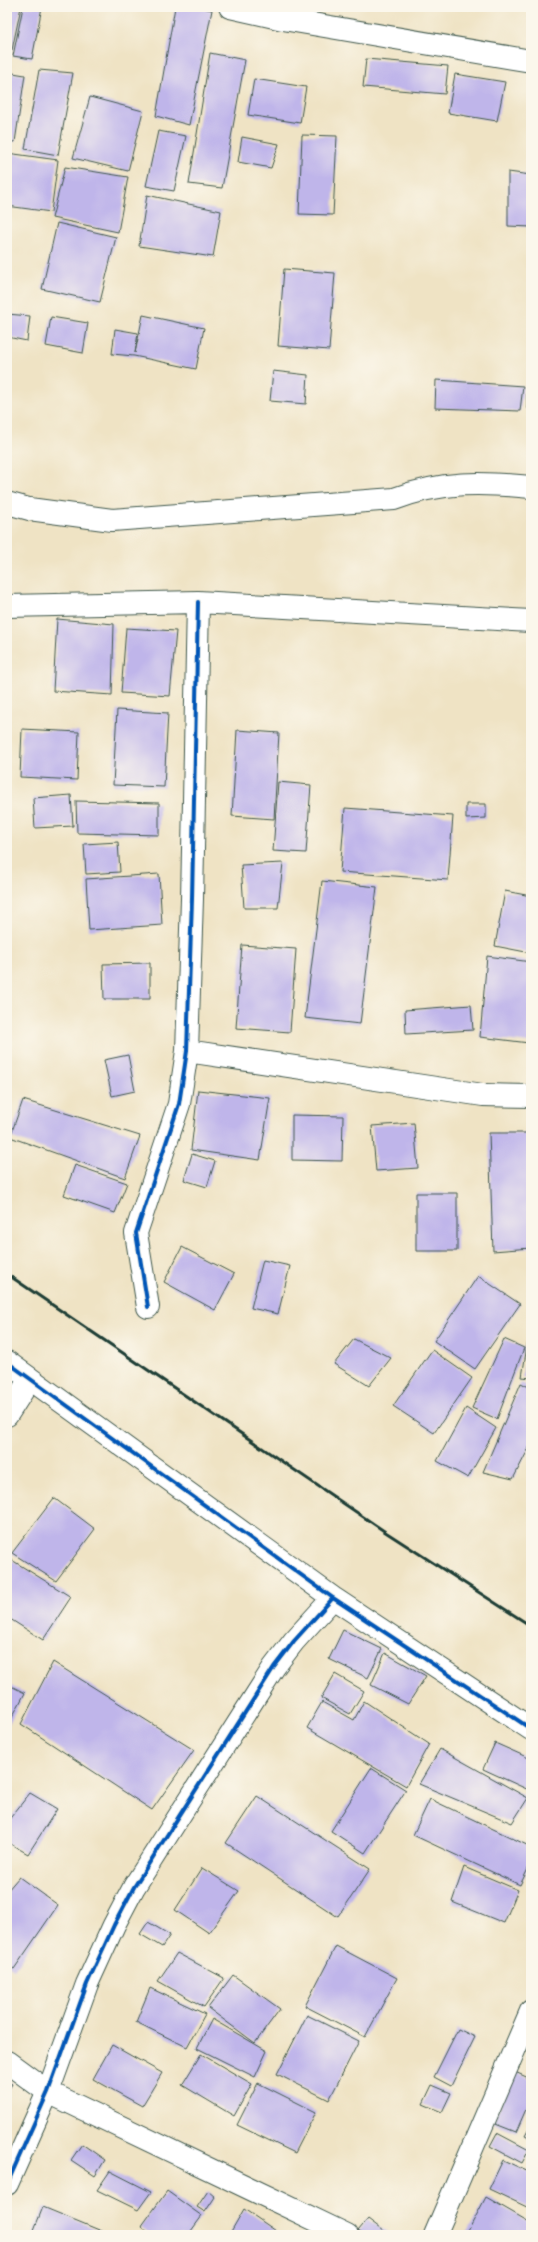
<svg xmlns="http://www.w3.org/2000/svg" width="538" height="2242" viewBox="0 0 538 2242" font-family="'Architects Daughter',sans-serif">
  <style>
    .building { fill: #bfb5ea }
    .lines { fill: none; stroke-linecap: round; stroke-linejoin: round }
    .street-casing { stroke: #3e564a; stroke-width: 24 }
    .street { stroke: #fff; stroke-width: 22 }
    .rail { stroke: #1f3d34; stroke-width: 3 }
    .cycleway-casing { stroke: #fbf7ec; stroke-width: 6 }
    .cycleway { stroke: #0057b8; stroke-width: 4 }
  </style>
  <rect width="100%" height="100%" fill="#fbf7ec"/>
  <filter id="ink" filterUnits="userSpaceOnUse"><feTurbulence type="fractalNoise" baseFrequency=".025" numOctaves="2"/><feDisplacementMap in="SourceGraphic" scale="8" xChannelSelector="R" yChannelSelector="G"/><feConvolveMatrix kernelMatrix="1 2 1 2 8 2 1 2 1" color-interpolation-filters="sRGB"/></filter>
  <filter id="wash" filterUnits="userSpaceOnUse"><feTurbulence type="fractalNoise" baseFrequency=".012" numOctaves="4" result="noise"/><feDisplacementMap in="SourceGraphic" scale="16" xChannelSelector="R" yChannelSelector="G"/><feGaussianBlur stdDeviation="0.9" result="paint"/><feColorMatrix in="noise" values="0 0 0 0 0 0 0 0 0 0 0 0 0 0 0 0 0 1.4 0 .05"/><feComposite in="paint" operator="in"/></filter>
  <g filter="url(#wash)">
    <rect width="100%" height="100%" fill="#efe3c4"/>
    <g id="blocks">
      <!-- building -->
      <path class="building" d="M7,7H21L12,50L7,52Z
        M23,7H42L32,59L13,56Z
        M175,7H198L212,10L189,125L156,116Z
        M210,53L245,60L222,188L189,184Z
        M366,59L448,66L445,94L363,87Z
        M39,70L73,73L58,155L25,149Z
        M7,72L25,75L15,142L7,141Z
        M455,74L505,82L497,121L448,113Z
        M254,79L306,87L300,123L248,115Z
        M90,97L143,111L128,171L73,158Z
        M158,131L186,136L174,191L146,186Z
        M302,135L337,136L333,215L299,214Z
        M242,137L279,144L271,168L238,162Z
        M7,153L58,160L51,212L7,206Z
        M65,167L128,177L118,232L52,218Z
        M508,172L531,175V227L508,226Z
        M147,195L221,211L213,257L139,246Z
        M57,223L116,237L100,302L42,289Z
        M284,269L335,273L329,350L278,346Z
        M7,314L30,316L27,341L7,337Z
        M143,315L204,328L196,369L134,356L112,354L115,329L138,333L135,353Z
        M51,317L88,323L83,353L46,346Z
        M273,371L308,375L306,404L270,401Z
        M436,380L523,386L520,411L435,408Z
        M527,382H531V408H527Z
        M57,619L114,624L112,695L53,691Z
        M126,628L176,631L170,696L121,693Z
        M117,710L168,713L164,787L113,785Z
        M22,729L79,732L77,780L20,777Z
        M237,730L279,733L274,819L232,816Z
        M278,782L311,785L306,853L273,851Z
        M71,795L73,826L35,828L33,798Z
        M76,801L159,803V835L77,833Z
        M466,804H486V818L466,819Z
        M345,808L453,816L448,880L340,872Z
        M118,842L120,872L86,874L84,844Z
        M283,863L278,908H244L241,865Z
        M159,874L162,925L89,930L86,879Z
        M322,881L377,887L360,1024L305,1018Z
        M505,891L531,896V953L495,946Z
        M242,945L296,949L290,1032L236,1028Z
        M487,956L531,962V1029L529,1043L480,1037Z
        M150,963V999H104L103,964Z
        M471,1005L473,1030L406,1034L405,1010Z
        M128,1055L135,1091L112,1096L104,1060Z
        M198,1090L270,1098L260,1160L191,1150Z
        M23,1100L140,1136L125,1178L10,1137Z
        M292,1115L343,1116L342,1161L292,1160Z
        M414,1123L418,1168L376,1171L372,1126Z
        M489,1133H531V1248L493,1251Z
        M192,1154L215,1161L207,1187L184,1180Z
        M75,1165L127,1183L115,1213L64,1195Z
        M416,1193H457V1251H416Z
        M182,1247L234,1274L215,1310L164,1282Z
        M263,1260L290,1266L278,1314L251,1308Z
        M478,1276L520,1304L475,1369L434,1341Z
        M354,1339L391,1358L369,1386L334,1364Z
        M504,1339L524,1348L497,1419L472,1408Z
        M528,1340H531V1378L522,1377Z
        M432,1350L472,1378L434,1433L393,1406Z
        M521,1383L531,1388V1444L513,1479L483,1472Z
        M466,1408L496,1428L468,1478L437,1461Z
        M54,1498L95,1529L56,1581L12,1553Z
        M7,1557L71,1597L43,1640L7,1617Z
        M343,1630L382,1649L368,1678L329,1659Z
        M385,1653L426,1676L408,1704L371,1685Z
        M53,1662L194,1750L152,1810L21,1724Z
        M335,1674L364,1691L350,1714L321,1698Z
        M7,1684L25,1693L7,1727Z
        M364,1701L429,1744L406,1786L307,1728L322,1702L354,1720Z
        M495,1743L531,1759V1791L483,1769Z
        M440,1749L528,1798L512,1823L419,1784Z
        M371,1768L406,1790L365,1853L331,1831Z
        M30,1793L57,1809L28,1854L7,1842V1822Z
        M257,1796L370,1869L338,1917L226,1843Z
        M430,1799L531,1847V1863L520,1885L413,1835Z
        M464,1867L518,1890L504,1923L452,1902Z
        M202,1868L239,1891L209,1933L175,1910Z
        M19,1877L58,1905L14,1969L7,1965V1891Z
        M148,1922L170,1935L162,1947L140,1934Z
        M336,1946L397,1978L365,2037L305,2006Z
        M177,1953L224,1978L204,2007L158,1981Z
        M233,1975L280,2009L255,2043L208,2008Z
        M150,1988L205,2014L187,2047L136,2022Z
        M307,2015L359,2041L329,2100L277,2074Z
        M212,2019L267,2051L255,2077L197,2048Z
        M458,2029L475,2037L451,2086L434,2077Z
        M112,2045L162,2073L142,2106L93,2079Z
        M201,2054L252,2084L234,2116L182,2085Z
        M515,2072L531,2079V2098L516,2132L493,2123Z
        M7,2081L12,2084L7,2092Z
        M258,2083L316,2112L295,2153L237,2125Z
        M432,2085L451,2093L442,2112L423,2104Z
        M531,2124V2138L525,2135Z
        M497,2133L529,2150L522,2163L490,2146Z
        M82,2144L105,2160L95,2176L71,2160Z
        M503,2160L531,2173V2209L489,2189Z
        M110,2171L151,2192L138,2210L97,2190Z
        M167,2191L202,2216L188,2235H152L141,2227Z
        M208,2191L215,2197L205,2212L197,2207Z
        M486,2197L531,2223V2235H466Z
        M43,2207L104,2232L103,2235H32Z
        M244,2209L282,2235H229Z
        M368,2219L388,2234L387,2235H364L358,2231Z"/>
    </g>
  </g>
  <g filter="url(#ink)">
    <use href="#blocks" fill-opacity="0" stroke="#3e564a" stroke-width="1"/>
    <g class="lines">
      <!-- street casing -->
      <g class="street-casing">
        <path id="street" d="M230,7L283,19L531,61
          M7,503L29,509L112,520L394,499C442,481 481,482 531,487
          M7,606L198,602L531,621
          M187,1051L483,1095L531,1096
          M148,1307L136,1233L179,1104L187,1051L192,899L198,602
          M7,1362L333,1598L531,1729
          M7,1415L30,1379
          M7,2062L48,2092L347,2235
          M7,2184L48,2092L87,1984L114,1925L134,1887L274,1667L294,1641L333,1598
          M435,2235L531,2011"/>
      </g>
      <!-- street -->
      <use href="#street" class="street"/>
      <!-- rail -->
      <path class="rail" d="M7,1274L387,1533L531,1626"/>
      <!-- cycleway casing -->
      <g class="cycleway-casing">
        <path id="cycleway" d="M148,1307L136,1233L179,1104L187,1051L192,899L198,602
          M7,1362L333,1598L531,1729
          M7,2184L48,2092L87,1984L114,1925L134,1887L274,1667L294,1641L333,1598"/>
      </g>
      <!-- cycleway -->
      <use href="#cycleway" class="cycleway"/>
    </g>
  </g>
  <!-- margin -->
  <rect width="538" height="2242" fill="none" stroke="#fbf7ec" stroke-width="24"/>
</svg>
